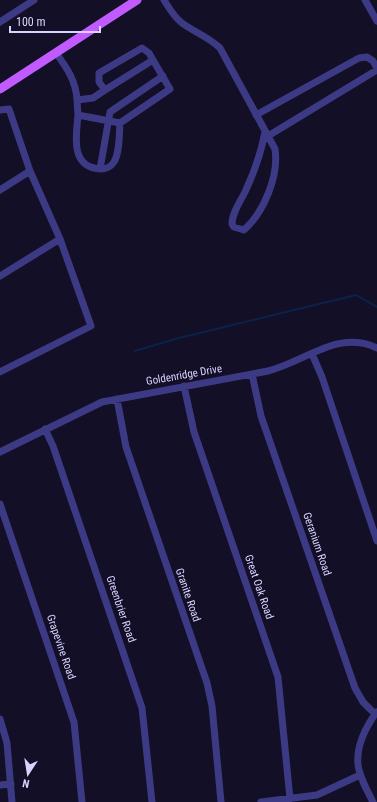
<svg xmlns="http://www.w3.org/2000/svg" width="377" height="802" viewBox="0 0 377 802" font-family="'Roboto Condensed',sans-serif">
  <style>
    .lines { fill: none; stroke-linecap: round; stroke-linejoin: round }
    .stream { stroke: #0c2248; stroke-width: 2 }
    .minor { stroke: #3d3a85; stroke-width: 7 }
    .major { stroke: #c25bff; stroke-width: 9 }
    .labels { text-anchor: middle; dominant-baseline: central; stroke-width: 3; stroke-linejoin: round; paint-order: stroke }
    .street-label { font-size: 11px; fill: #d9d4ff; stroke: #130f26 }
  </style>
  <rect width="100%" height="100%" fill="#130f26"/>
  <g class="lines">
    <!-- stream -->
    <path class="stream" d="M135,351L175,339L356,295L377,307"/>
    <!-- minor -->
    <path class="minor" d="M164,0C169,8 174,17 182,23C194,32 209,37 220,48L275,149C279,176 264,212 244,230L234,227L232,224C232,213 240,202 245,192C254,173 261,153 265,132
      M365,0L377,21
      M0,22L34,0
      M56,53C67,68 76,81 77,100L93,98L105,90L99,82V73L142,48L149,53L153,60L105,90
      M77,100L78,115L120,123L170,89L153,60
      M0,110L9,109L30,171L60,239L91,326L0,372
      M78,115C76,136 70,168 101,169C105,169 111,167 114,162C120,152 119,134 120,123
      M256,115L359,58L367,57L373,61L377,68
      M268,136L377,70
      M100,169L110,112L163,76
      M0,190L30,171
      M0,276L60,239
      M312,354L322,377L377,541
      M252,374L261,416L355,688L363,702L375,714
      M184,386L194,432L278,677L290,799
      M117,399L126,447L207,683L212,706L221,802
      M45,429L53,446L142,708L152,802
      M0,452L102,402L268,371C305,362 338,329 377,348
      M0,504L74,722L82,802
      M0,719L7,743L12,802
      M0,785L11,784
      M261,802L317,795L360,775
      M373,802C359,775 351,761 365,731C369,724 372,717 377,712"/>
    <!-- major -->
    <path class="major" d="M0,89L137,0"/>
  </g>
  <g class="labels">
    <!-- street labels -->
    <g class="street-label">
      <text transform="translate(184 375) rotate(-10)">Goldenridge Drive</text>
      <text transform="translate(317 544) rotate(71)">Geranium Road</text>
      <text transform="translate(259 587) rotate(71)">Great Oak Road</text>
      <text transform="translate(188 595) rotate(71)">Granite Road</text>
      <text transform="translate(121 609) rotate(71)">Greenbrier Road</text>
      <text transform="translate(61 647) rotate(71)">Grapevine Road</text>
    </g>
  </g>
  <!-- north arrow -->
  <g transform="translate(28 774) rotate(192)" stroke="#130f26" stroke-width="3" paint-order="stroke">
  <path d="M0-3L7 15L0 10L-7 15Z" fill="#d9d4ff"/>
  <text y="-6" font-size="11" font-weight="bold" text-anchor="middle" fill="#d9d4ff">N</text>
  </g>
  <!-- scale -->
  <path d="M10 26v6h90v-6" fill="none" stroke="#d9d4ff" stroke-width="2"/>
  <text x="16" y="26" font-size="12" fill="#d9d4ff" stroke="#130f26" stroke-width="3" paint-order="stroke">100 m</text>
</svg>
